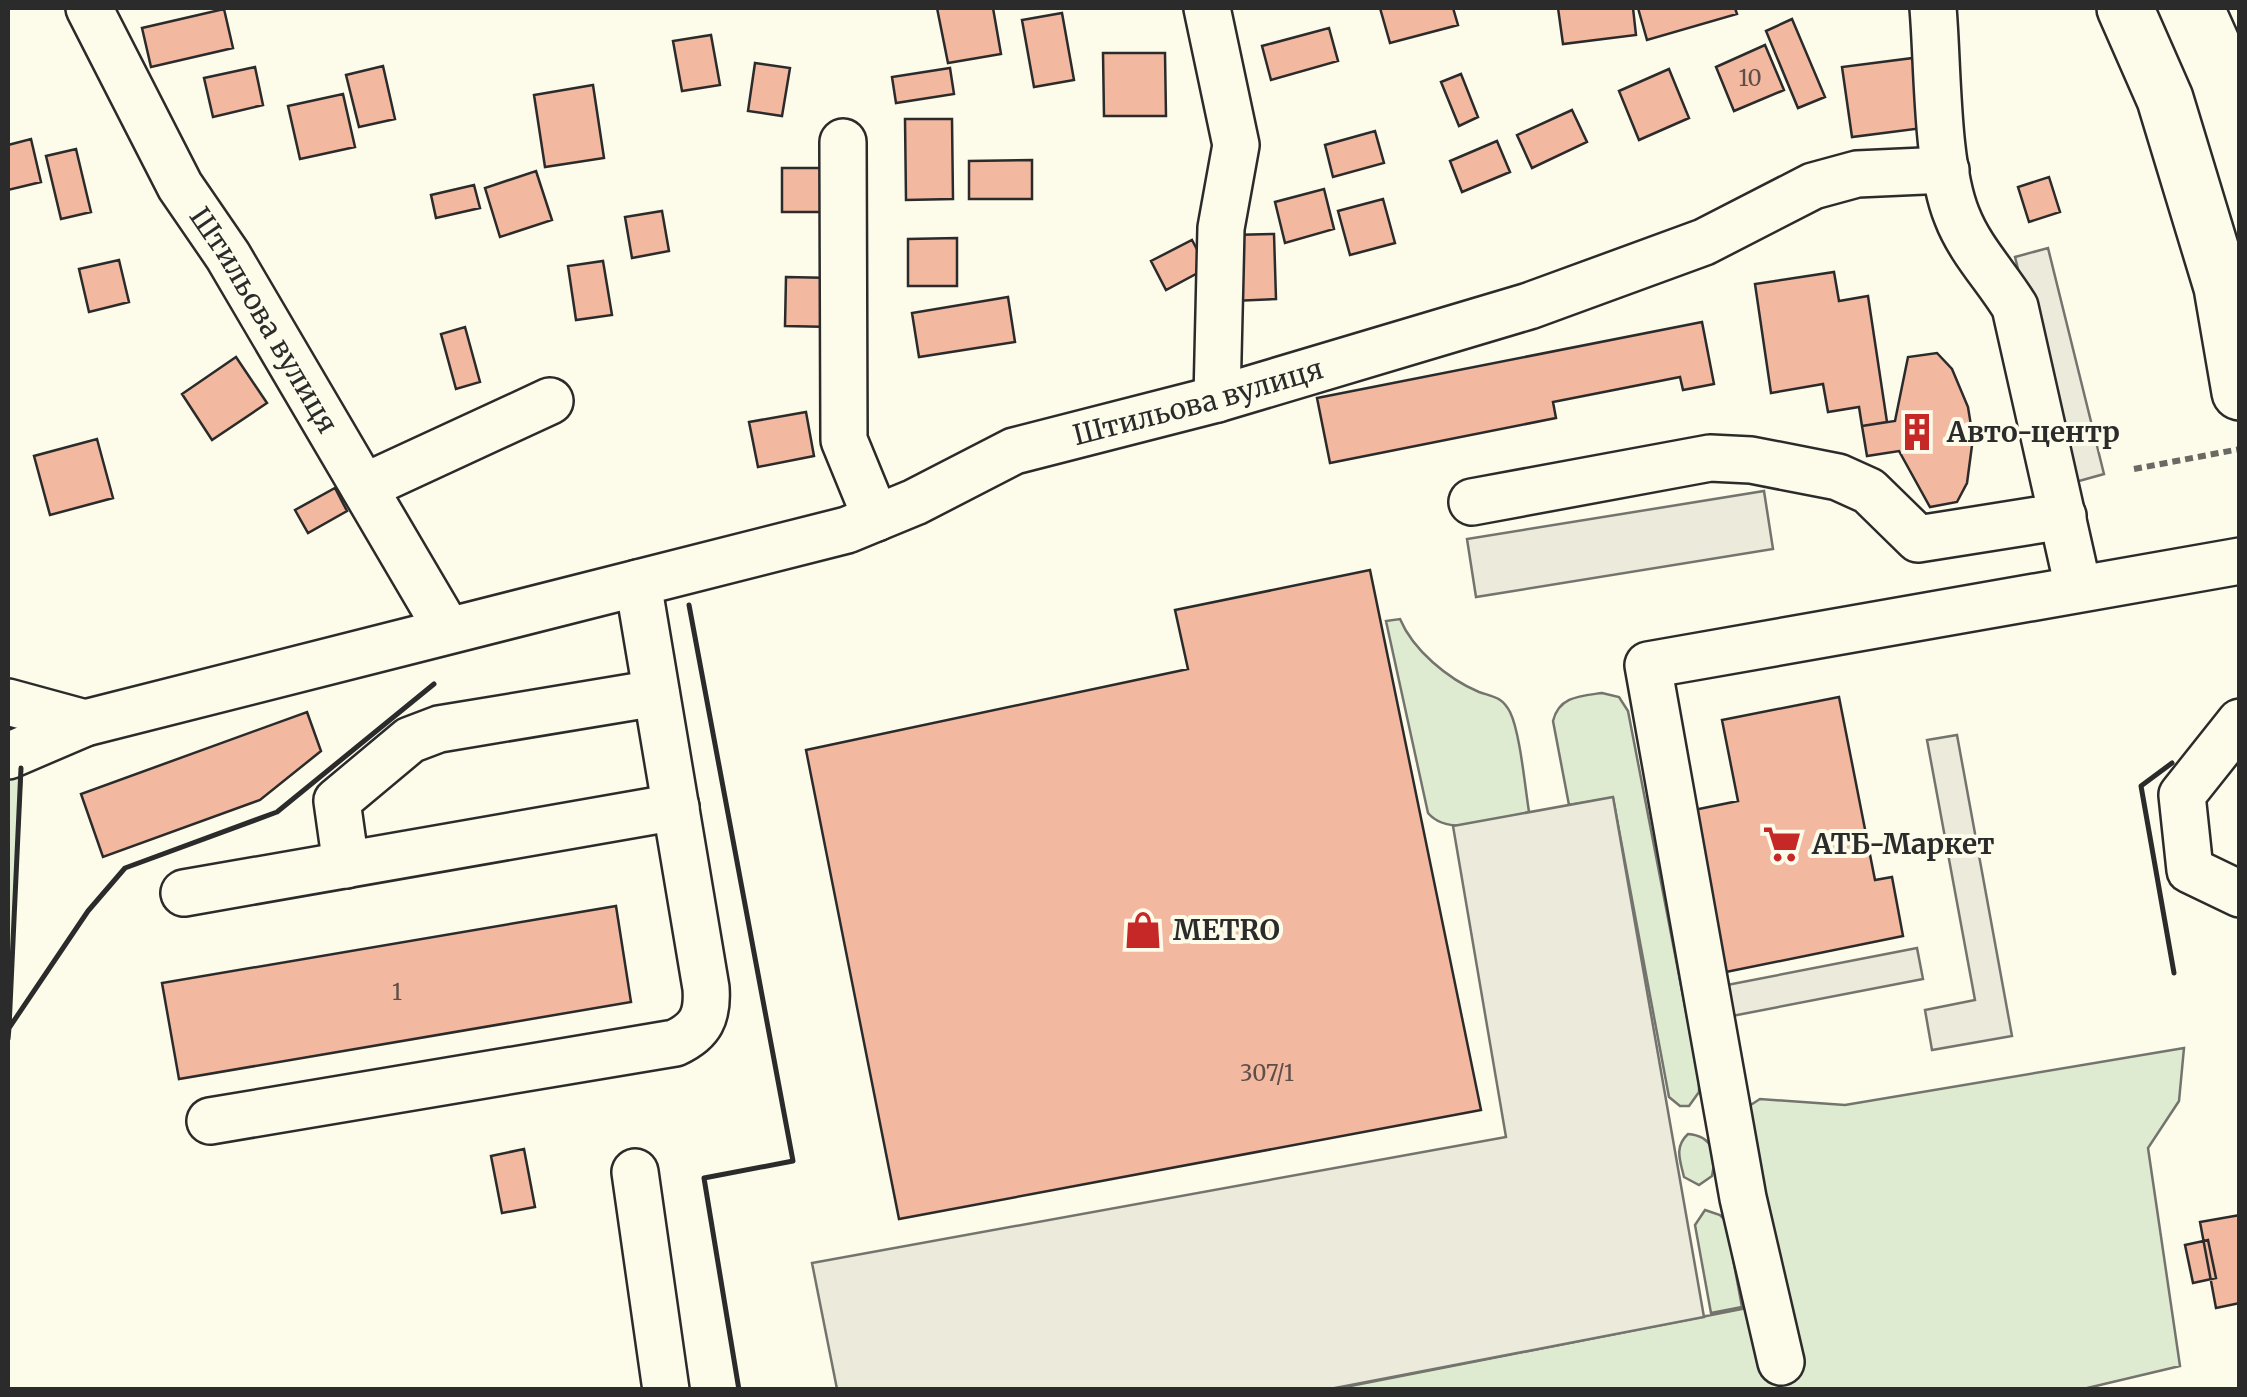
<svg xmlns="http://www.w3.org/2000/svg" width="2247" height="1397" viewBox="0 0 2247 1397" font-family="Merriweather,serif">
  <style>
    .green { fill: #deebd1; stroke: #74746e; stroke-width: 2.5 }
    .parking { fill: #eceadb; stroke: #74746e; stroke-width: 2.5 }
    .building { fill: #f2b8a0; stroke: #2b2b2b; stroke-width: 2.5 }
    .lines { fill: none; stroke-linecap: round; stroke-linejoin: round }
    .minor-casing { stroke: #2b2b2b; stroke-width: 50 }
    .major-casing { stroke: #2b2b2b; stroke-width: 60 }
    .path { stroke: #6a6964; stroke-width: 6; stroke-dasharray: 8 5; stroke-linecap: butt }
    .minor { stroke: #fdfbea; stroke-width: 45 }
    .major { stroke: #fdfbea; stroke-width: 55 }
    .tram { stroke: #2b2b2b; stroke-width: 2.5 }
    .wall { stroke: #2b2b2b; stroke-width: 5 }
    .labels { text-anchor: middle; dominant-baseline: central; stroke-width: 8; stroke-linejoin: round; paint-order: stroke }
    .number-label { font-size: 22px; fill: #5d4e48 }
    .street-label { font-size: 28px; fill: #2b2b2b; stroke: #fdfbea }
    .poi-label { font-size: 28px; font-weight: bold; fill: #2b2b2b; stroke: #fdfbea; text-anchor: start }
  </style>
  <rect width="100%" height="100%" fill="#fdfbea"/>
  <!-- green -->
  <path class="green" d="M1400,619C1413,650 1448,679 1479,692C1494,697 1502,697 1510,712C1520,732 1525,787 1529,812C1500,818 1450,839 1428,813L1386,621Z
    M1602,693L1619,697L1628,711L1699,1079V1092L1689,1106H1680L1669,1097L1613,798L1569,805L1553,721C1559,696 1581,696 1602,693Z
    M22,765L9,1028L8,1039V770Z
    M2184,1048L2179,1101L2148,1148L2180,1366L2079,1390H1330L1783,1301L1749,1106L1760,1099L1845,1105Z
    M1688,1134C1713,1136 1717,1154 1712,1176L1699,1185L1684,1177C1680,1160 1674,1147 1688,1134Z
    M1705,1210L1720,1215L1726,1221L1742,1307L1711,1313L1695,1225Z"/>
  <!-- parking -->
  <path class="parking" d="M2048,248L2104,474L2072,483L2015,257Z
    M1764,491L1773,549L1476,597L1467,539Z
    M1957,735L2012,1036L1932,1050L1925,1010L1975,1000L1927,740Z
    M1613,797L1704,1317L1330,1389H837L812,1263L1506,1137L1453,826Z
    M1917,948L1923,979L1732,1016L1727,985Z"/>
  <!-- building -->
  <path class="building" d="M937,8H993L1001,54L948,63Z
    M1380,8H1453L1458,25L1390,43Z
    M1558,8H1633L1636,35L1563,44Z
    M1638,8H1735L1737,14L1647,40Z
    M224,9L233,48L151,67L142,28Z
    M1062,13L1074,80L1034,87L1022,20Z
    M1792,19L1825,97L1798,108L1766,31Z
    M1329,28L1338,61L1271,80L1262,46Z
    M711,35L720,85L682,91L673,41Z
    M1765,45L1784,90L1734,111L1716,67Z
    M1103,53H1165L1166,116H1104Z
    M1913,58L1923,128L1852,137L1842,67Z
    M755,63L790,68L782,116L748,111Z
    M383,66L395,119L359,127L346,75Z
    M255,67L263,105L213,117L204,78Z
    M950,68L954,94L896,103L892,77Z
    M1669,69L1689,118L1639,140L1619,91Z
    M1461,74L1478,117L1459,126L1441,82Z
    M593,85L604,158L545,167L534,95Z
    M343,94L355,147L300,159L288,106Z
    M1572,110L1587,142L1532,168L1517,135Z
    M905,119H952L953,199L906,200Z
    M1375,131L1384,163L1333,177L1325,145Z
    M31,139L41,182L8,190V145Z
    M1497,141L1510,172L1462,192L1450,161Z
    M76,149L91,212L61,219L46,156Z
    M1032,160V199H969V161Z
    M782,168H832V212H782Z
    M536,171L552,220L500,237L485,188Z
    M2049,177L2060,212L2029,222L2018,187Z
    M474,185L480,208L436,218L431,195Z
    M1324,189L1334,229L1285,243L1275,202Z
    M1383,199L1395,243L1350,255L1338,211Z
    M662,211L669,251L632,258L625,217Z
    M1274,234L1276,299L1233,301L1231,235Z
    M957,238V286H908V239Z
    M1192,240L1207,268L1166,290L1151,261Z
    M119,260L129,302L89,312L79,269Z
    M603,261L612,315L576,320L568,266Z
    M1834,272L1839,301L1868,296L1887,422L1862,426L1859,407L1828,412L1823,384L1771,393L1755,284Z
    M786,277L834,278L832,327L785,326Z
    M1008,297L1015,342L919,357L912,313Z
    M1702,322L1714,384L1683,390L1680,377L1553,402L1556,418L1330,463L1317,398Z
    M465,327L480,382L456,389L441,334Z
    M1937,353L1952,369L1968,407L1973,438L1967,483L1957,502L1930,507L1899,451L1867,456L1862,426L1895,421L1908,357Z
    M236,357L267,403L212,440L182,394Z
    M806,412L814,456L758,467L749,422Z
    M97,439L113,498L50,515L34,456Z
    M335,488L347,511L308,533L295,510Z
    M1370,570L1481,1110L899,1219L806,750L1188,669L1175,610Z
    M1839,697L1875,880L1892,877L1903,936L1721,973L1689,811L1738,801L1722,720Z
    M307,712L321,751L260,800L103,857L81,794Z
    M616,906L631,1002L179,1079L162,983Z
    M524,1149L535,1207L502,1213L491,1156Z
    M2240,1215V1303L2216,1308L2200,1222Z
    M2208,1240L2216,1278L2193,1283L2185,1245Z"/>
  <g class="lines">
    <!-- minor casing -->
    <g class="minor-casing">
      <g id="minor">
        <path id="s1" d="M89,8L180,186L228,256L447,629"/>
        <path d="M1207,8L1236,145L1221,228L1217,399"/>
        <path d="M1933,8C1938,65 1936,165 1957,216C1970,250 1996,276 2015,307L2078,587"/>
        <path d="M843,142L844,440L876,518"/>
        <path d="M364,487L550,401"/>
        <path d="M1472,502L1710,458L1751,460L1838,477L1869,491L1918,539L2063,516"/>
        <path d="M8,702L85,723"/>
        <path d="M2240,722L2182,795L2190,870L2240,894"/>
        <path id="s2" d="M8,756L85,723L847,530L915,502L1014,451L1217,399L1529,306L1704,242L1813,186L1857,174L1946,170"/>
        <path d="M346,865L337,801L410,740L439,729L656,693"/>
        <path d="M184,893L676,807"/>
        <path d="M210,1121L675,1043C701,1031 708,1016 706,988L638,583"/>
        <path d="M635,1172L666,1390"/>
        <path d="M1781,1362L1743,1198L1648,665L2240,561"/>
      </g>
    </g>
    <!-- major casing -->
    <g class="major-casing">
      <path id="major" d="M2125,8L2165,99L2222,287L2240,392"/>
    </g>
    <!-- path -->
    <path class="path" d="M2134,469L2240,449"/>
    <!-- minor -->
    <use href="#minor" class="minor"/>
    <!-- major -->
    <use href="#major" class="major"/>
    <!-- tram -->
    <path class="tram" d="M2227,8L2240,37"/>
    <!-- wall -->
    <path class="wall" d="M689,605L793,1161L704,1178L739,1390
      M2172,763L2141,786L2174,973
      M9,1028L21,768
      M8,1039L9,1028L88,911L125,868L277,812L434,684"/>
  </g>
  <!-- icons -->
  <defs>
    <g id="building-bare" transform="scale(3)"><path d="M-4-6H4V6H1V3H-1V6H-4ZM-2.5-4.3h1.7v1.8h-1.7ZM.8-4.3h1.7v1.8H.8ZM-2.5-1h1.7V.8h-1.7ZM.8-1h1.7V.8H.8Z" fill="#c62828" stroke="#fdfbea" stroke-width="2.5" paint-order="stroke"/></g>
    <g id="supermarket-bare" transform="scale(3)"><path d="M-6-5.5h2.5l.6 2H6L4.5 2H-2.5L-4.4-4H-6ZM-1.5 3.2a1.3 1.3 0 1 0 .1 0ZM3 3.2a1.3 1.3 0 1 0 .1 0Z" fill="#c62828" stroke="#fdfbea" stroke-width="2.5" paint-order="stroke"/></g>
    <g id="shop-bare" transform="scale(3)"><path d="M-5-2.5h2.3a2.7 3.5 0 0 1 5.4 0H5L5.5 6h-11ZM-1.5-2.5h3a1.5 2.3 0 0 0-3 0Z" fill="#c62828" stroke="#fdfbea" stroke-width="2.5" paint-order="stroke"/></g>
  </defs>
  <g fill-rule="evenodd">
    <use href="#building-bare" x="1917" y="432"/>
    <use href="#supermarket-bare" x="1782" y="844"/>
    <use href="#shop-bare" x="1143" y="930"/>
  </g>
  <g class="labels">
    <!-- number labels -->
    <g class="number-label">
      <text x="1750" y="78">10</text>
      <text x="397" y="992">1</text>
      <text x="1267" y="1073">307/1</text>
    </g>
    <!-- street labels -->
    <g class="street-label">
      <text stroke="none"><textPath href="#s1" startOffset="358">Штильова вулиця</textPath></text>
      <text stroke="none"><textPath href="#s2" startOffset="1245">Штильова вулиця</textPath></text>
    </g>
    <!-- poi labels -->
    <g class="poi-label">
      <text x="1947" y="432">Авто-центр</text>
      <text x="1812" y="844">АТБ-Маркет</text>
      <text x="1173" y="930">METRO</text>
    </g>
  </g>
  <!-- border -->
  <rect width="2247" height="1397" fill="none" stroke="#2b2b2b" stroke-width="20"/>
</svg>
